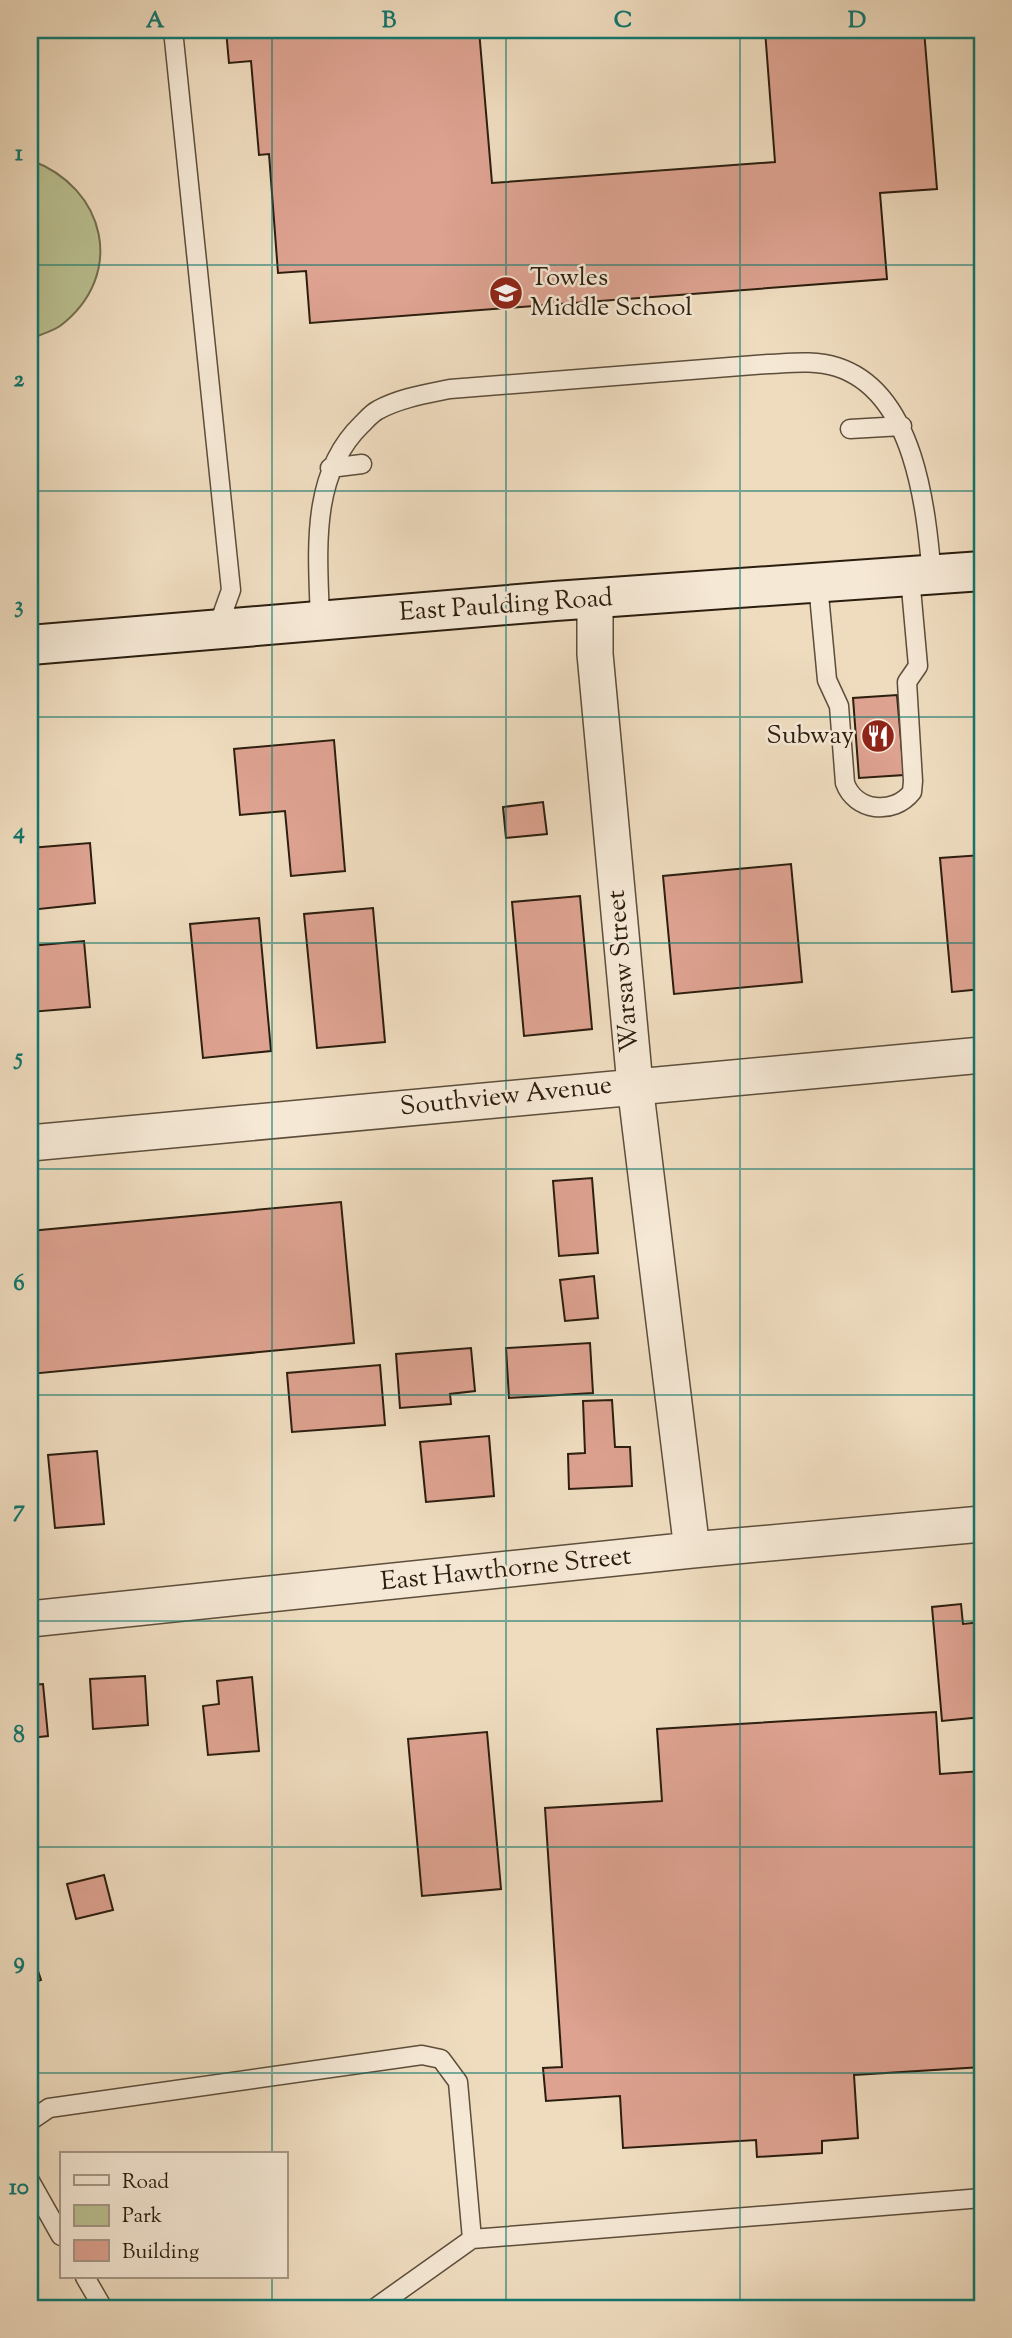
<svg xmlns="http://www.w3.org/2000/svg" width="1012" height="2338" viewBox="0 0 1012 2338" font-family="'Sorts Mill Goudy',serif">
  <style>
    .green { fill: #bac091; stroke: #736f50; stroke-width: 2 }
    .building { fill: #dda290; stroke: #2c1e0f; stroke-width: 2 }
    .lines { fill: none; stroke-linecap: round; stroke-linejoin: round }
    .service-casing { stroke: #5d4e3b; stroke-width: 21 }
    .minor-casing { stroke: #5d4e3b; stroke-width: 38 }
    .secondary-casing { stroke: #2c1e0f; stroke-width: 42 }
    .service { stroke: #f5e8d5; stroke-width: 18 }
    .minor { stroke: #f5e8d5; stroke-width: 35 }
    .secondary { stroke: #f5e8d5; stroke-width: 38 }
    .grid { fill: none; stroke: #0f766e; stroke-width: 2; stroke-opacity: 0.55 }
    .labels { text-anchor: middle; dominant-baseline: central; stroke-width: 5; stroke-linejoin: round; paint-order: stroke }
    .poi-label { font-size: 26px; fill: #2c1e0f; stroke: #f5e8d5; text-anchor: start }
    .street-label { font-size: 26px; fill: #2c1e0f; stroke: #f5e8d5 }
    .neatline { fill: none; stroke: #0f766e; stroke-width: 2.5 }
    .grid-label { font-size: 23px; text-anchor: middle; font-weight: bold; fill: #0f766e }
  </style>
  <rect width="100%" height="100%" fill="#efdcbf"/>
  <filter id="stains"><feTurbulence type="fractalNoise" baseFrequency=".00286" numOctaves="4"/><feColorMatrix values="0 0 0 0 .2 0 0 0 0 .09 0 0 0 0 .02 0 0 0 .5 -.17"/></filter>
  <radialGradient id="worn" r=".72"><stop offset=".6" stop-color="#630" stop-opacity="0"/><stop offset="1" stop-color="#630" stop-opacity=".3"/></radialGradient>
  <!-- green -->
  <path class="green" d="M30,160C106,187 127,275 60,326C51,332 39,335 30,339Z"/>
  <!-- building -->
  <path class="building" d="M226,30H479L492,183L775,162L765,30H924L937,189L880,193L887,279L310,323L306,271L278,273L269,154L259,155L251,61L229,63Z
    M897,695L904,775L859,778L853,698Z
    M334,740L345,871L291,876L285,811L240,815L234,749Z
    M543,802L547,834L506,838L503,807Z
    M90,843L95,903L30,910V848Z
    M982,855V989L952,992L940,858Z
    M791,864L802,982L674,994L663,876Z
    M580,896L592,1029L524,1036L512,902Z
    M373,908L385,1042L317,1048L304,914Z
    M259,918L271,1051L203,1058L190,924Z
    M84,941L90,1007L30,1012V946Z
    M592,1178L598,1253L559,1256L553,1181Z
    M341,1202L354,1343L30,1374V1231Z
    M594,1276L598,1318L565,1321L560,1280Z
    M590,1343L593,1393L509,1398L506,1348Z
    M471,1348L475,1391L450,1394L451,1404L400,1408L396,1354Z
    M380,1365L385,1425L292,1432L287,1373Z
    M612,1400L615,1447H630L632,1486L569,1489L568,1454L585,1453L583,1401Z
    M489,1436L494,1496L426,1502L420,1442Z
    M97,1451L104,1524L55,1528L48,1455Z
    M961,1604L963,1624L982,1622V1717L942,1721L932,1607Z
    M145,1676L148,1725L93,1729L90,1679Z
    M252,1677L259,1751L208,1755L203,1706L219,1704L217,1681Z
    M43,1684L48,1736L30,1738V1685Z
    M936,1712L940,1774L982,1771V1902H980L982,2067L854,2075L858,2138L822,2141V2153L757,2157L756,2140L623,2148L620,2096L546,2101L543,2068L562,2067L545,1808L662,1801L657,1729Z
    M487,1732L501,1889L422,1896L408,1739Z
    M104,1875L113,1910L76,1919L67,1884Z
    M30,1947L41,1980L30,1984Z"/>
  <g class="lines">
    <!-- service casing -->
    <g class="service-casing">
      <path id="service" d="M173,30L231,590L217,629
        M850,429L902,426
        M330,468L362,464
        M818,584L827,680L839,706L845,783C855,811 893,816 912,792L913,781L907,682L918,666L910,577
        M320,621C318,553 309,475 362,424C367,419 372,413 378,410C400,398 426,394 450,389L768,364C791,363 815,360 837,367C915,392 926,508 932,576
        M30,2121L49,2108L422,2055L441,2059L458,2082L472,2239
        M30,2181L61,2236
        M85,2277L103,2308
        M375,2308L472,2239L982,2198"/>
    </g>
    <!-- minor casing -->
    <g class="minor-casing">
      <path id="minor" d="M595,599V654L635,1085L692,1550
        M30,1143L982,1055
        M30,1619L692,1550L982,1524"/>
    </g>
    <!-- secondary casing -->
    <g class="secondary-casing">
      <path id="secondary" d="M30,645L555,601L982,571"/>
    </g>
    <!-- service -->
    <use href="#service" class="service"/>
    <!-- minor -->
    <use href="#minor" class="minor"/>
    <!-- secondary -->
    <use href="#secondary" class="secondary"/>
  </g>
  <!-- grid -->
  <path class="grid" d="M272,30V2154M506,30V2308M740,30V2308M30,265H982M30,491H982M30,717H982M30,943H982M30,1169H982M30,1395H982M30,1621H982M30,1847H982M30,2073H982M272,2277V2308"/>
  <!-- icons -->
  <defs>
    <g id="school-disc" transform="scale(1.75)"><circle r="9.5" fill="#8f2418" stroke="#f5e8d5"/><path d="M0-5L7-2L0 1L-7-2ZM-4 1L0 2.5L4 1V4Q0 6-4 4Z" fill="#fff"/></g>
    <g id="restaurant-disc" transform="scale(1.75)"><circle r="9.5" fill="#8f2418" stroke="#f5e8d5"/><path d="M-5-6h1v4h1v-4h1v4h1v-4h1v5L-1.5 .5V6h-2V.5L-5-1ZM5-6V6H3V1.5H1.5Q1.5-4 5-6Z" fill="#fff"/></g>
  </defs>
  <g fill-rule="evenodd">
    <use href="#school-disc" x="506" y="293"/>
    <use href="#restaurant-disc" x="878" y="736"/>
  </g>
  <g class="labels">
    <!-- poi labels -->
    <g class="poi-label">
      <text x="530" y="278">Towles<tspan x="530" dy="30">Middle School</tspan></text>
      <text x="854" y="736" text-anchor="end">Subway</text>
    </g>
    <!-- street labels -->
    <g class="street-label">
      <text transform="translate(506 606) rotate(-4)">East Paulding Road</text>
      <text transform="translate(624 971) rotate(-95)">Warsaw Street</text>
      <text transform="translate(506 1097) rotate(-6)">Southview Avenue</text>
      <text transform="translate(506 1570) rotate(-6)">East Hawthorne Street</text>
    </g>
  </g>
  <!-- margin -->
  <rect width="1012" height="2338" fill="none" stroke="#efdcbf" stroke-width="77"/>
  <!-- legend -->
  <rect x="60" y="2152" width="228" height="126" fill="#f5e8d5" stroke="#a59786" stroke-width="2"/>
  <rect x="74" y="2175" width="35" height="10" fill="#f5e8d5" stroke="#a59786" stroke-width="2"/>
  <text x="122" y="2188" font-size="21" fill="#2c1e0f">Road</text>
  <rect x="74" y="2205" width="35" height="21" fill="#bac091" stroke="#a59786" stroke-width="2"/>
  <text x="122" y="2222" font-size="21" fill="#2c1e0f">Park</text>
  <rect x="74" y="2240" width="35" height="21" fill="#dda290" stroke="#a59786" stroke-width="2"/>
  <text x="122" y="2258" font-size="21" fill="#2c1e0f">Building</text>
  <rect x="38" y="38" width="936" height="2262" class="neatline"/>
  <g class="grid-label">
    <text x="155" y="27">A</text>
    <text x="389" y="27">B</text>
    <text x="623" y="27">C</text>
    <text x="857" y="27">D</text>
    <text x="19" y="160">1</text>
    <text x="19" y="386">2</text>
    <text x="19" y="612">3</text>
    <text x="19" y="838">4</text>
    <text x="19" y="1064">5</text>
    <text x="19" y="1290">6</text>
    <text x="19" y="1516">7</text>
    <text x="19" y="1742">8</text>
    <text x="19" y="1968">9</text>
    <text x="19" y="2194">10</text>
  </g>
  <rect width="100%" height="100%" filter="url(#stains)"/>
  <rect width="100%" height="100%" fill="url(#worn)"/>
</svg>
